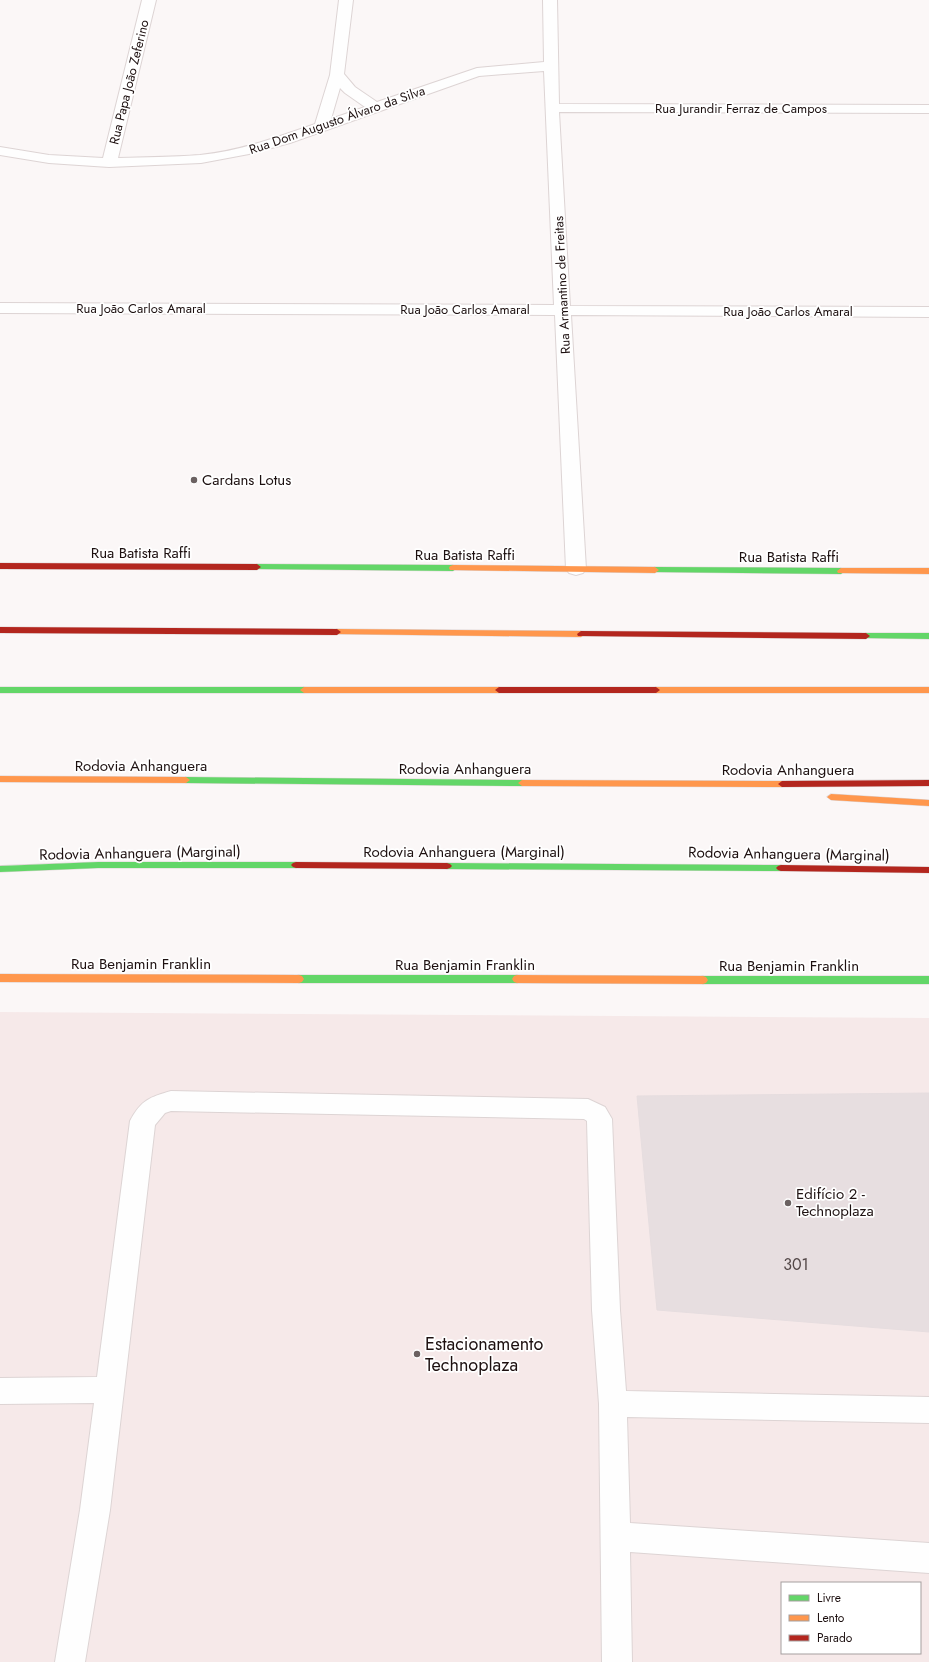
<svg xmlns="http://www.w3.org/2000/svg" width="929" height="1662" viewBox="0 0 929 1662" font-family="Jost,sans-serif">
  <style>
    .built { fill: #f6e9e9; fill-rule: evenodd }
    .building { fill: #e7dee0; stroke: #e6dddf }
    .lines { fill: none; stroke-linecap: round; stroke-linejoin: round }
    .lane-casing { stroke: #ddd4d4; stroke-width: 2 }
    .street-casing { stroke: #ddd4d4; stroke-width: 2 }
    .fast-casing { stroke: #ddd4d4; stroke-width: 1 }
    .slow-casing { stroke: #ddd4d4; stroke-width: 1 }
    .jam-casing { stroke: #ddd4d4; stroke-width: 1 }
    .lane { fill: #fefefe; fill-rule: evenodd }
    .street { fill: #fefefe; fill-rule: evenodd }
    .fast { fill: #63d668; fill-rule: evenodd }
    .slow { fill: #ff974d; fill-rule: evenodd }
    .jam { fill: #b3261e; fill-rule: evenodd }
    .poi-dot { fill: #6b6161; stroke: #fff; stroke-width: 1.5 }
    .labels { text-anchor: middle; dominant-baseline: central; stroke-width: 3.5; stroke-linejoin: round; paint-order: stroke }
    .far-street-label { font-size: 13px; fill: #1d1010; stroke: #fff }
    .poi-label { font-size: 15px; fill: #1d1010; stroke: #fff; text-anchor: start }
    .street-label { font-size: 15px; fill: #1d1010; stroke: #fff }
    .near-number-label { font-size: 16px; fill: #534747 }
    .near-poi-label { font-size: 18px; fill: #1d1010; stroke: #fff; text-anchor: start }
  </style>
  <rect width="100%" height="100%" fill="#fbf7f7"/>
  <!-- built -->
  <path class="built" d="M0,1012L929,1018V1662H0ZM782,1583H920V1653H782Z"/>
  <!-- building -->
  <path class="building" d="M929,1093V1332L657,1310L637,1096Z"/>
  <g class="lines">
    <!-- lane casing -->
    <g class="lane-casing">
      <path id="lane" d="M171,1091L588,1099L605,1107L612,1119L620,1310L626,1391L929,1397V1423L627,1417L630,1523L929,1543V1573L630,1552L632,1662H602L599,1404L592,1310L587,1121L584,1119L171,1111L165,1113L155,1125L110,1510L85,1662H55L80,1510L94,1403L0,1404V1378L97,1377L130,1121C141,1100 150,1097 171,1091Z"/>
    </g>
    <!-- street casing -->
    <g class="street-casing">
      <path id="street" d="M142,0H156L118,158C145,157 173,157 200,155C240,151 278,137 315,124L330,75L339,0H353L344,74L355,87L377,102L477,68L544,62L543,0H557L559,104L929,105V113L559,112L570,306L929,307V317L571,315L586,569L583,573L576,575L569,573L566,569L555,315L0,313V303L554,305L544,71L479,76L290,143L249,154L201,163L109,167L49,163L0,155V147L49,155L103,158ZM340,88L345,93L365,107L331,119Z"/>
    </g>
    <!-- fast casing -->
    <g class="fast-casing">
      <path id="fast" d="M257,564L453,565L457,568L453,571L254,569L253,567Z
        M655,567L841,568L845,571L841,574L652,572L651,570Z
        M866,633H929V639L863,638L862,636Z
        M0,687H304L308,690L304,693H0Z
        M186,777L522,780L526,783L522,786L186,783L182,780Z
        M98,862H296L299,863L301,865L299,867L296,868H98L0,872V866Z
        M447,863L781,865L784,866L786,868L784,870L781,871L447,869L444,868L442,866L444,864Z
        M299,975H517L520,976L522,979L520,982L517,983H299L296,982L294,979L296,976Z
        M703,976H929V984H703L700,983L698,980L700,977Z"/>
    </g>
    <!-- slow casing -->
    <g class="slow-casing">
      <path id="slow" d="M453,565L655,567L659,570L655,573L450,570L449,568L450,566Z
        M841,568H929V574L838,573L837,571Z
        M337,629L581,631L585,634L581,637L334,634L333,632Z
        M304,687H499L503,690L499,693H304L300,690Z
        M656,687H929V693H656L652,690Z
        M0,776L186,777L190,780L186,783L0,782Z
        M522,780L782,781L786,784L782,787L522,786L518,783Z
        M831,794L929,800V806L831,800L827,797Z
        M0,974L299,975L302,976L304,979L302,982L299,983L0,982Z
        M517,975L703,976L706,977L708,980L706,983L703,984L517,983L514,982L512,979L514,976Z"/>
    </g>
    <!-- jam casing -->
    <g class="jam-casing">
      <path id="jam" d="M0,563L257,564L261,567L257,570L0,569Z
        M0,627L337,629L341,632L337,635L0,633Z
        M581,631L866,633L870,636L866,639L578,636L577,634Z
        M499,687H656L660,690L656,693H499L495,690Z
        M929,780V786L782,787L778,784L782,781Z
        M296,862L447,863L450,864L452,866L450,868L447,869L296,868L293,867L291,865L293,863Z
        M781,865L929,867V873L781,871L778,870L776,868L778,866Z"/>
    </g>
    <!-- lane -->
    <use href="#lane" class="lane"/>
    <!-- street -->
    <use href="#street" class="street"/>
    <!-- fast -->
    <use href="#fast" class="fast"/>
    <!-- slow -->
    <use href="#slow" class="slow"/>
    <!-- jam -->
    <use href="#jam" class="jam"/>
  </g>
  <!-- markers -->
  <g class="poi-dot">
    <circle cx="194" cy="480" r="4"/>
    <circle cx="788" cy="1203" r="4"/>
    <circle cx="417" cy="1354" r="4"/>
  </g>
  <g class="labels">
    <!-- far-street labels -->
    <g class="far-street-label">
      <text transform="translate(129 82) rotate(-76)">Rua Papa João Zeferino</text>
      <text x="741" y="108">Rua Jurandir Ferraz de Campos</text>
      <text transform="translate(337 120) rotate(-19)">Rua Dom Augusto Álvaro da Silva</text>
      <text transform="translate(562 285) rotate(-93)">Rua Armantino de Freitas</text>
      <text x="141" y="308">Rua João Carlos Amaral</text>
      <text x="465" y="309">Rua João Carlos Amaral</text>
      <text x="788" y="311">Rua João Carlos Amaral</text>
    </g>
    <!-- poi labels -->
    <g class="poi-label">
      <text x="202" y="480">Cardans Lotus</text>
      <text x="796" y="1194">Edifício 2 -<tspan x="796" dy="17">Technoplaza</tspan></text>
    </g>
    <!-- street labels -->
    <g class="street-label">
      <text x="141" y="553">Rua Batista Raffi</text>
      <text x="465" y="555">Rua Batista Raffi</text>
      <text x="789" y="557">Rua Batista Raffi</text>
      <text x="141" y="766">Rodovia Anhanguera</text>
      <text x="465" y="769">Rodovia Anhanguera</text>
      <text x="788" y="770">Rodovia Anhanguera</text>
      <text x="464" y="852">Rodovia Anhanguera (Marginal)</text>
      <text transform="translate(140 853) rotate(-1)">Rodovia Anhanguera (Marginal)</text>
      <text transform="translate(789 854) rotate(1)">Rodovia Anhanguera (Marginal)</text>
      <text x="141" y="964">Rua Benjamin Franklin</text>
      <text x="465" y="965">Rua Benjamin Franklin</text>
      <text x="789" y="966">Rua Benjamin Franklin</text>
    </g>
    <!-- near-number labels -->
    <g class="near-number-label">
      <text x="796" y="1264">301</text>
    </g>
    <!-- near-poi labels -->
    <g class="near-poi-label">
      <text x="425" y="1344">Estacionamento<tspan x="425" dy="21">Technoplaza</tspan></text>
    </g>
  </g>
  <!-- legend -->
  <rect x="781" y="1582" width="140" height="72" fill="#ffffff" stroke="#a59f9f"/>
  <rect x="789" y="1595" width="20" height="6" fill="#63d668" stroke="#a59f9f"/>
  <text x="817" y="1602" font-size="12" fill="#1d1010">Livre</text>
  <rect x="789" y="1615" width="20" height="6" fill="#ff974d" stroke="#a59f9f"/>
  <text x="817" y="1622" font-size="12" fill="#1d1010">Lento</text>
  <rect x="789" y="1635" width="20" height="6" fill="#b3261e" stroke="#a59f9f"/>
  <text x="817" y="1642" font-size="12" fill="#1d1010">Parado</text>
</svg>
